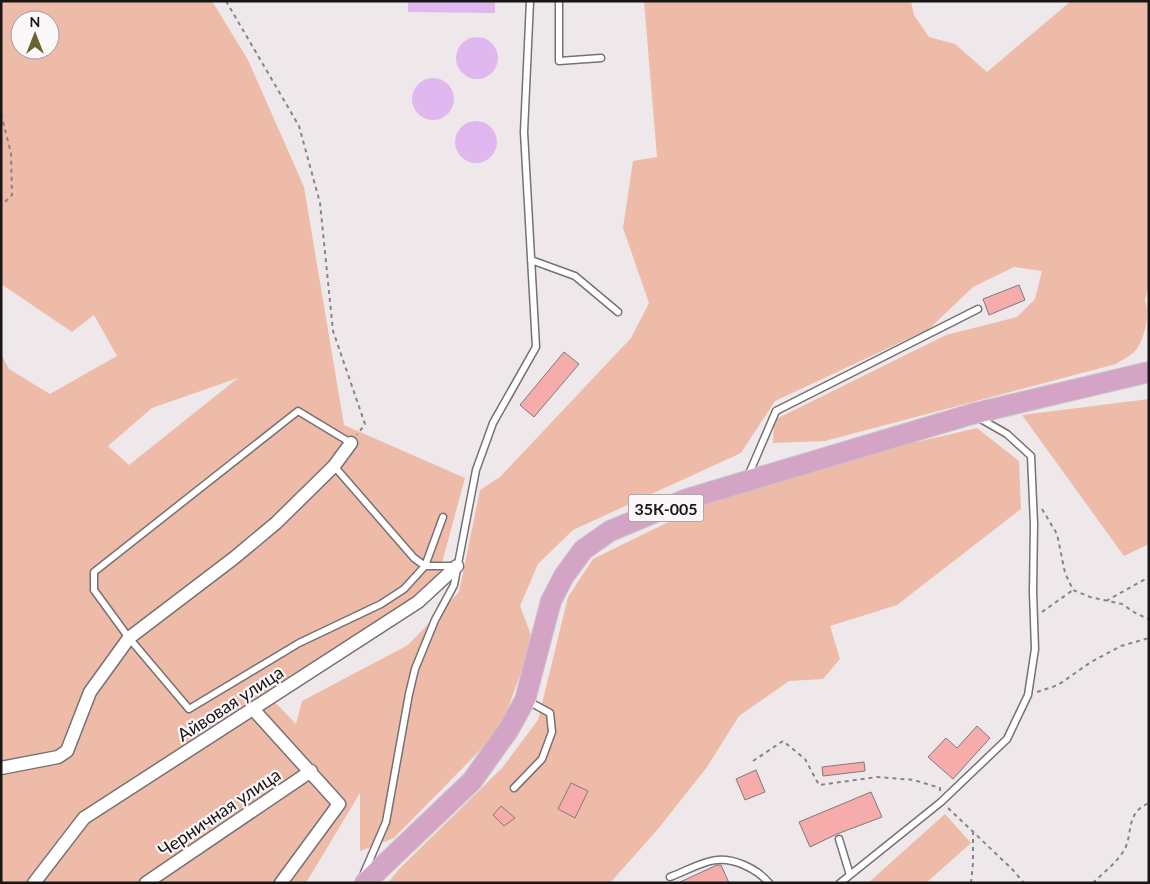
<svg xmlns="http://www.w3.org/2000/svg" width="1150" height="884" viewBox="0 0 1150 884" font-family="Lato,sans-serif">
  <style>
    .green { fill: #eebba8; fill-rule: evenodd }
    .water { fill: #e0b8ef }
    .building { fill: #f5acab; stroke: #807a7a }
    .lines { fill: none; stroke-linecap: round; stroke-linejoin: round }
    .lane-casing { stroke: #767173; stroke-width: 9 }
    .street-casing { stroke: #767173; stroke-width: 15 }
    .primary-casing { stroke: #c8c7c7; stroke-width: 22 }
    .path { stroke: #888486; stroke-width: 2; stroke-dasharray: 4 4; stroke-linecap: butt }
    .lane { stroke: #fff; stroke-width: 6 }
    .street { stroke: #fff; stroke-width: 12 }
    .primary { stroke: #d4a4c7; stroke-width: 20 }
    .labels { text-anchor: middle; dominant-baseline: central; stroke-width: 4.5; stroke-linejoin: round; paint-order: stroke }
    .shield { fill: #fbf6f7; stroke: #5c595a; stroke-width: 1 }
    .shield-label { font-size: 16px; font-weight: bold; fill: #181617 }
    .street-label { font-size: 18px; fill: #181617; stroke: #fbf6f7 }
  </style>
  <rect width="100%" height="100%" fill="#eee8ea"/>
  <!-- green -->
  <path class="green" d="M1,1H212L248,60L304,187L344,425L465,478L436,585L268,695L296,724L302,701L408,645L459,592L480,490L500,477L631,338L649,303L623,228L633,161L657,157L644,1H911L914,15L929,37L955,44L987,72L1071,1H1149V283L1145,301C1150,313 1145,340 1135,351C1131,356 1121,360 1116,364L825,441L773,443L774,420L946,335L1017,317L1035,299L1042,271L1014,267L973,287L929,329L775,401L741,453L573,530L538,564L520,606L531,635L528,653L500,730L394,838L360,851V793L306,883H1V354L9,369L50,394L117,356L94,315L72,332L1,284ZM20,20H50V50H20ZM238,378L129,465L108,446L152,408Z
    M1149,399V544L1124,556L1022,415Z
    M977,428L1019,461L1021,509L897,605L830,626L840,659L823,679L789,681L739,716L707,767L658,829L610,883H388L399,869L502,768L538,720L568,597L593,559L703,505L873,452Z
    M945,814L971,843L926,883H868Z"/>
  <!-- water -->
  <path class="water" d="M408,1H495V13L408,12Z
    M456 58a21 21 0 1 1 42 0a21 21 0 1 1-42 0Z
    M412 99a21 21 0 1 1 42 0a21 21 0 1 1-42 0Z
    M455 142a21 21 0 1 1 42 0a21 21 0 1 1-42 0Z"/>
  <!-- building -->
  <path class="building" d="M1019,285L1025,300L989,315L983,299Z
    M564,352L579,364L534,417L520,405Z
    M977,726L990,738L953,779L928,757L946,738L957,748Z
    M864,762L865,771L823,776L822,767Z
    M756,770L765,792L745,800L736,779Z
    M571,783L588,791L575,818L558,809Z
    M871,792L882,817L837,834L810,847L799,822Z
    M501,806L515,818L504,826L493,815Z
    M717,865H721L729,883H678Z"/>
  <g class="lines">
    <!-- lane casing -->
    <g class="lane-casing">
      <path id="lane" d="M559,1V61L601,58
        M531,260L575,276L618,312
        M351,443L298,411L94,572V590L129,638L189,709L299,643L381,604L404,589L425,566H456
        M334,466L414,558L425,566L443,517
        M748,476L776,411L978,309
        M514,788L542,759L552,732L550,713L526,700
        M839,839L850,875
        M364,873L386,822L409,694L415,669L435,620L454,585L476,470L493,423L536,347L524,132L530,1
        M670,877C699,866 714,852 744,865C755,870 761,874 769,883
        M840,883L941,802L1007,739L1028,695L1035,649L1033,592L1034,524L1031,456L1007,434L979,418"/>
    </g>
    <!-- street casing -->
    <g class="street-casing">
      <path id="street" d="M253,709L339,804L281,883
        M1,768L58,757L67,751L90,692L129,638L234,558L276,523L334,466L351,443
        M34,883L84,818L418,602L457,566
        M146,883L311,771"/>
    </g>
    <!-- primary casing -->
    <g class="primary-casing">
      <path id="primary" d="M365,883L472,781L509,729L525,700L551,601L564,576L583,550L610,531L687,499L972,414L1149,372"/>
    </g>
    <!-- path -->
    <path class="path" d="M226,1L299,126L320,203L333,331L365,424L357,435
      M1,114L11,153L12,195L1,206
      M1042,509L1057,534L1065,573L1073,590L1090,597L1122,604L1137,614L1149,619
      M1106,601L1149,577
      M1042,612L1073,590
      M1037,692L1058,685L1091,662L1121,646L1149,638
      M753,761L783,741L805,759L819,785L877,777L914,780L940,788V791
      M948,808L1012,869L1024,883
      M971,883L973,863V833
      M1093,883C1103,873 1115,864 1123,852C1134,836 1124,813 1149,803"/>
    <!-- lane -->
    <use href="#lane" class="lane"/>
    <!-- street -->
    <use href="#street" class="street"/>
    <!-- primary -->
    <use href="#primary" class="primary"/>
  </g>
  <g class="labels">
    <!-- shield labels -->
    <rect class="shield" x="628.5" y="494.5" width="75" height="27" rx="4"/>
    <g class="shield-label">
      <text x="666" y="508">35К-005</text>
    </g>
    <!-- street labels -->
    <g class="street-label">
      <text transform="translate(230 703) rotate(-33)">Айвовая улица</text>
      <text transform="translate(219 812) rotate(-34)">Черничная улица</text>
    </g>
  </g>
  <!-- border -->
  <rect width="1150" height="884" fill="none" stroke="#181617" stroke-width="5"/>
  <!-- north arrow -->
  <g transform="translate(35 35)"><circle r="24" fill="#fbf6f7" stroke="#a09c9d"/>
  <path d="M0-4L9 19L0 12L-9 19Z" fill="#686532"/>
  <text y="-8" font-size="14" font-weight="bold" text-anchor="middle" fill="#181617">N</text>
  </g>
</svg>
